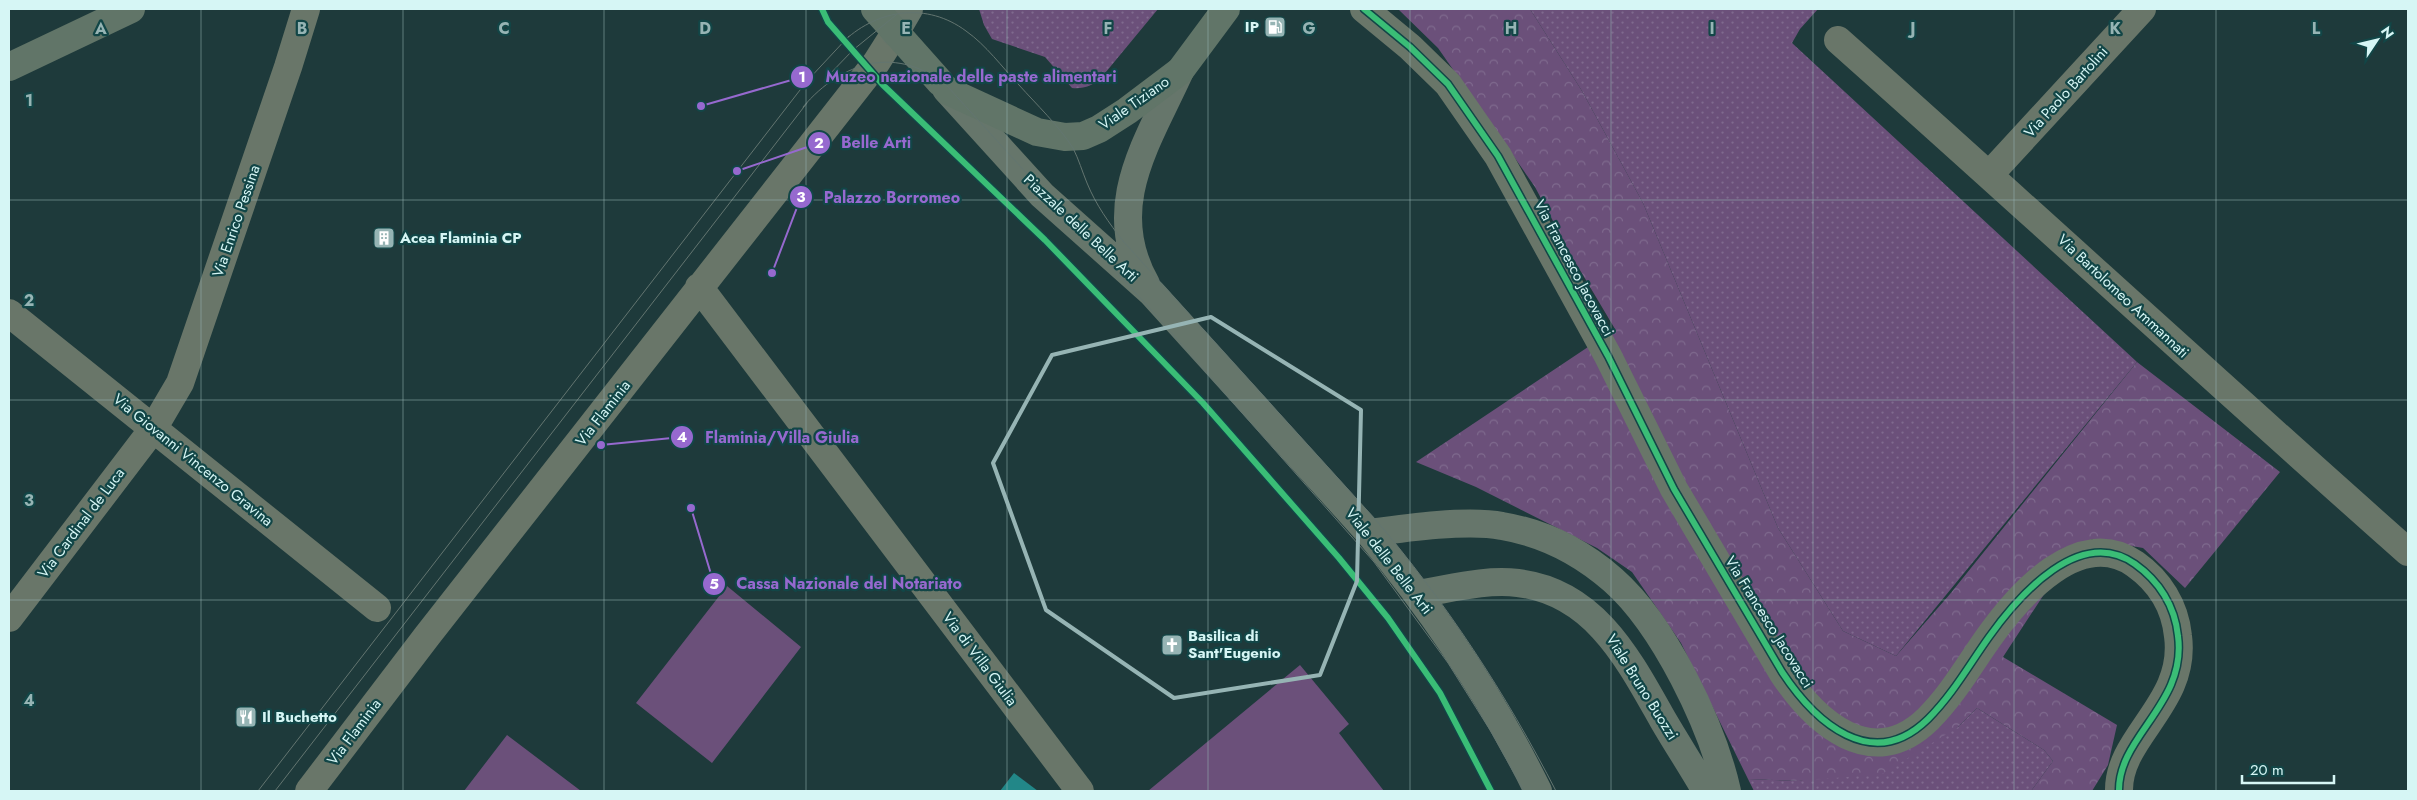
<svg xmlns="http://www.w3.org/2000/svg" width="2417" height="800" viewBox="0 0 2417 800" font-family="Jost,sans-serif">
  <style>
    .green { fill: url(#green-dots) }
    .forest { fill: url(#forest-crowns) }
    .pitch { fill: #6b507a }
    .water { fill: #228788 }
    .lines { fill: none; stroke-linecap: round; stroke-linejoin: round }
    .street { stroke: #697669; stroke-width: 28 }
    .secondary { stroke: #66766b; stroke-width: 28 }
    .primary { stroke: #617568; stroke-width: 28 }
    .tram { stroke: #637570; stroke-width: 1 }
    .cycleway-casing { stroke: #124647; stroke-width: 9 }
    .cycleway { stroke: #3abd76; stroke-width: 6 }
    .marked { fill: none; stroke: #96b4b4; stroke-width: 4; stroke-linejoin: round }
    .grid { fill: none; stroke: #96b4b4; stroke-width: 1; stroke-opacity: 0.55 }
    .labels { text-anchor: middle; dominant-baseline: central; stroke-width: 4.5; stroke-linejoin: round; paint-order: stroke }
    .poi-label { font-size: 15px; font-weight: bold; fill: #d6f6f5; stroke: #124647; text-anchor: start }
    .street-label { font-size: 15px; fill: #d6f6f5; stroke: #124647 }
    .grid-label { font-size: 16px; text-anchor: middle; font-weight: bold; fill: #96b4b4; stroke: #124647; stroke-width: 4.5; stroke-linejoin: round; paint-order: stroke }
    .leader { fill: none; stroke: #9669cf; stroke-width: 2 }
    .callout-dot { fill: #9669cf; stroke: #124647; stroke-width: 2 }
    .mark-label { font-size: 15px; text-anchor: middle; font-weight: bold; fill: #fff }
    .callout-label { font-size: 16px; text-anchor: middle; font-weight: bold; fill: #9669cf; stroke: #124647; stroke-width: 4.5; stroke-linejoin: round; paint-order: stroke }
  </style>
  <defs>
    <pattern id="green-dots" width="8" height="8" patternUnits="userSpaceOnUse" patternTransform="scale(1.25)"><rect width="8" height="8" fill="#6b507a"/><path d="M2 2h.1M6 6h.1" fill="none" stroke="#7f6a8e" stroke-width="1.8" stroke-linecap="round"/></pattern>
    <pattern id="forest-crowns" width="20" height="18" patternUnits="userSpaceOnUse" patternTransform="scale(1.25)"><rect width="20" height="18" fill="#6b507a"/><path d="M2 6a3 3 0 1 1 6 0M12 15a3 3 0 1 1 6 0" fill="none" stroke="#7f6a8e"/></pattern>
  </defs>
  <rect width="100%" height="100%" fill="#1e3a3b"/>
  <!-- green -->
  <path class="green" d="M979,9H1158L1101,78C1092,86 1084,89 1072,88L1045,57L992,39L984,25Z
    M1530,9H1818L1800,29L1792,43L2137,362L1896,656L1843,631L1778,528L1643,203L1582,91Z
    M1977,708L2044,750L2053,761L2031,791H1754L1748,779L1800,781L1958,727Z"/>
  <!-- forest -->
  <path class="forest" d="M1398,9H1530L1582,91L1643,203L1778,528L1843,631L1896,656L1950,594L2137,362L2280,472L2185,588L2143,548L2092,539L2054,579L2003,657L2117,725L2108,765L2092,791H2031L2053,761L2044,750L1977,708L1958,727L1882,774L1799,781L1748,779L1681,643L1632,572L1597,548L1476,487L1416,462L1615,329L1571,255L1535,187L1438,48Z"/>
  <!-- pitch -->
  <path class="pitch" d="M727,586L801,647L712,763L636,703Z
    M1300,665L1349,724L1339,733L1384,791H1148Z
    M507,735L581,791H464Z"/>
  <!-- water -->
  <path class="water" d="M1014,773L1038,791H1000Z"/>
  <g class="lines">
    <!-- street -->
    <path class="street" d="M1364,9L1410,47L1448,84L1498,156L1608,356L1674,489L1782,672C1815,722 1872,774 1928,719C1953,694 1969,665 1989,637C2019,595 2080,525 2135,564C2159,581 2175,606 2178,636C2187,704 2118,736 2119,791
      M1838,40C2029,210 2217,383 2408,552
      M1990,174L2142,9
      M699,287L1080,791
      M9,313L377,608
      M9,618L153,429L180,383L288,67L306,9
      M309,791L427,636L876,63L895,33"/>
    <!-- secondary -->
    <path class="secondary" d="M895,33L909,9
      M946,89L1042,195L1152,293L1369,533C1435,613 1493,699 1538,791
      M1146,284C1102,206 1148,142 1180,71
      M1369,533C1405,528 1468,519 1502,526C1544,533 1581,552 1613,580C1664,625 1712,725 1727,791
      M1417,594C1450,589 1484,579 1518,583C1595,592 1629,660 1663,720C1677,744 1692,767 1706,791"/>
    <!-- primary -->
    <path class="primary" d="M875,9L940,82
      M9,67L131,9
      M948,91L1037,132L1065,137L1083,136L1099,129L1127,111L1180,71L1226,9"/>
    <!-- tram -->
    <path class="tram" d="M845,40C879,9 927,2 966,31C986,45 1002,67 1019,85C1037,105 1058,125 1073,148C1079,160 1082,171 1087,183C1096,205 1109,223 1123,241L1375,519C1446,602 1506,694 1556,791
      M825,79L853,50L896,15
      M803,107C842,61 898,44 948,87L1143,301L1374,562L1448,663L1490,730L1524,791
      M258,791L807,81L849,36
      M275,791L807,103"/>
    <!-- cycleway casing -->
    <g class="cycleway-casing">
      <path id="cycleway" d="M822,9L828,22L883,85L1045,240L1203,403L1339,558L1388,618L1440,693L1491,791
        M1364,9L1410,47L1448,84L1498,156L1608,356L1674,489L1782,672C1815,722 1872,774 1928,719C1953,694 1969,665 1989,637C2019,595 2080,525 2135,564C2159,581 2175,606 2178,636C2187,704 2118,736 2119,791"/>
    </g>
    <!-- cycleway -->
    <use href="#cycleway" class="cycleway"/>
  </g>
  <!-- marked area -->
  <path class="marked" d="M1211,317L1361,410L1357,581L1320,675L1174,698L1046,610L993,463L1052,355Z"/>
  <!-- grid -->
  <path class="grid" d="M201,9V791M403,9V791M604,9V791M806,9V791M1007,9V791M1208,9V791M1410,9V791M1611,9V791M1813,9V791M2014,9V791M2216,9V791M9,200H2408M9,400H2408M9,600H2408"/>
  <!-- icons -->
  <defs>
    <g id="fuel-square" transform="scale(1.125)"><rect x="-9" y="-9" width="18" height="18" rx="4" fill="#96b4b4" stroke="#124647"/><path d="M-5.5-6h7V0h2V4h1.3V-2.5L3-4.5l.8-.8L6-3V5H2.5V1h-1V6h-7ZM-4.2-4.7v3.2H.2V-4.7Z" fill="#fff"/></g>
    <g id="building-square" transform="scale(1.125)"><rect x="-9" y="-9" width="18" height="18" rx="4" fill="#96b4b4" stroke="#124647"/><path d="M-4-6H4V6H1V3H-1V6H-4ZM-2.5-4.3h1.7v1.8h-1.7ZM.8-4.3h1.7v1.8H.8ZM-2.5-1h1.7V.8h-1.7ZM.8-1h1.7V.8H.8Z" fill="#fff"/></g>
    <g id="church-square" transform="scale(1.125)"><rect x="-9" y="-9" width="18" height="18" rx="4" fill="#96b4b4" stroke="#124647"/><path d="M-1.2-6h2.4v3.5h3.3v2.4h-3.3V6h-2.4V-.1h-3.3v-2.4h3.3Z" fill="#fff"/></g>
    <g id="restaurant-square" transform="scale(1.125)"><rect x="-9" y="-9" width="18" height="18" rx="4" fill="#96b4b4" stroke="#124647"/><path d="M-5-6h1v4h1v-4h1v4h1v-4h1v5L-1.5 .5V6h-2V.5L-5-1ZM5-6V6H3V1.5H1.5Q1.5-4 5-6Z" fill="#fff"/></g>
  </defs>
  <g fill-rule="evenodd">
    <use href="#fuel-square" x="1275" y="27"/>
    <use href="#building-square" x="384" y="238"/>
    <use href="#church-square" x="1172" y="645"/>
    <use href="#restaurant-square" x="246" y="717"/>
  </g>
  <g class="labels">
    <!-- poi labels -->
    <g class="poi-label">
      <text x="1259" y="27" text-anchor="end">IP</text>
      <text x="400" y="238">Acea Flaminia CP</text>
      <text x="1188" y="636">Basilica di<tspan x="1188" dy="17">Sant'Eugenio</tspan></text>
      <text x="262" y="717">Il Buchetto</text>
    </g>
    <!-- street labels -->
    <g class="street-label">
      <text transform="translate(2066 92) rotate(-48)">Via Paolo Bartolini</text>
      <text transform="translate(1134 103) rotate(-35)">Viale Tiziano</text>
      <text transform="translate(236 221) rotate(-71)">Via Enrico Pessina</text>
      <text transform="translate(1081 228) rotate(43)">Piazzale delle Belle Arti</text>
      <text transform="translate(1574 268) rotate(62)">Via Francesco Jacovacci</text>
      <text transform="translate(2123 296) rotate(43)">Via Bartolomeo Ammannati</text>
      <text transform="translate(603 413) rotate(-52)">Via Flaminia</text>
      <text transform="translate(193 460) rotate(39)">Via Giovanni Vincenzo Gravina</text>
      <text transform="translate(81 523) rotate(-53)">Via Cardinal de Luca</text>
      <text transform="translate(1389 561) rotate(52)">Viale delle Belle Arti</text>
      <text transform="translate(1769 622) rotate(58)">Via Francesco Jacovacci</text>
      <text transform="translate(980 659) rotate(53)">Via di Villa Giulia</text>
      <text transform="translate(1642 687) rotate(58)">Viale Bruno Buozzi</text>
      <text transform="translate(354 732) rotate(-53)">Via Flaminia</text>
    </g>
  </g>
  <g class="grid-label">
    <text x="101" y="34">A</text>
    <text x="302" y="34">B</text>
    <text x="504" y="34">C</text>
    <text x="705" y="34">D</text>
    <text x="906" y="34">E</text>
    <text x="1108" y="34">F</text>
    <text x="1309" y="34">G</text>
    <text x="1511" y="34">H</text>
    <text x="1712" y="34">I</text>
    <text x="1913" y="34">J</text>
    <text x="2115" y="34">K</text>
    <text x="2316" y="34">L</text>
    <text x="29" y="106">1</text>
    <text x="29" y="306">2</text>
    <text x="29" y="506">3</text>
    <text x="29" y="706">4</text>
  </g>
  <!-- callouts -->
  <path class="leader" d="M701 106L802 77M737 171L819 143M772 273L801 197M601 445L682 437M691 508L714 584"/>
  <g class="callout-dot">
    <circle cx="701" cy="106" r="5"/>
    <circle cx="737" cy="171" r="5"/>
    <circle cx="772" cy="273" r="5"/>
    <circle cx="601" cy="445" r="5"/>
    <circle cx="691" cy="508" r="5"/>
    <circle cx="802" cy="77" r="12"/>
    <circle cx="819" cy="143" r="12"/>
    <circle cx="801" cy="197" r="12"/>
    <circle cx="682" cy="437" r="12"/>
    <circle cx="714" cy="584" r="12"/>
  </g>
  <g class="mark-label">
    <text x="802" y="82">1</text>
    <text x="819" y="148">2</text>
    <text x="801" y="202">3</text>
    <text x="682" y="442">4</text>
    <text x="714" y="589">5</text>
  </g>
  <g class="callout-label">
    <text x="971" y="82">Muzeo nazionale delle paste alimentari</text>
    <text x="876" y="148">Belle Arti</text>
    <text x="892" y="203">Palazzo Borromeo</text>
    <text x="782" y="443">Flaminia/Villa Giulia</text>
    <text x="849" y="589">Cassa Nazionale del Notariato</text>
  </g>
  <!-- border -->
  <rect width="2417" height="800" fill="none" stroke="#d6f6f5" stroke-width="20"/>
  <!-- north arrow -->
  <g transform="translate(2377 40) rotate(55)" stroke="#124647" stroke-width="4" paint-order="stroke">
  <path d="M0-4L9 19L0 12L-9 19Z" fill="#d6f6f5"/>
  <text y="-8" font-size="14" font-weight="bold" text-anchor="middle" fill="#d6f6f5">N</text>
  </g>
  <!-- scale -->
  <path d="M2242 775v8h92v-8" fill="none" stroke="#d6f6f5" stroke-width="2.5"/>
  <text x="2250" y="775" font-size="15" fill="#d6f6f5" stroke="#124647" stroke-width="4" paint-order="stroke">20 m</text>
</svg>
